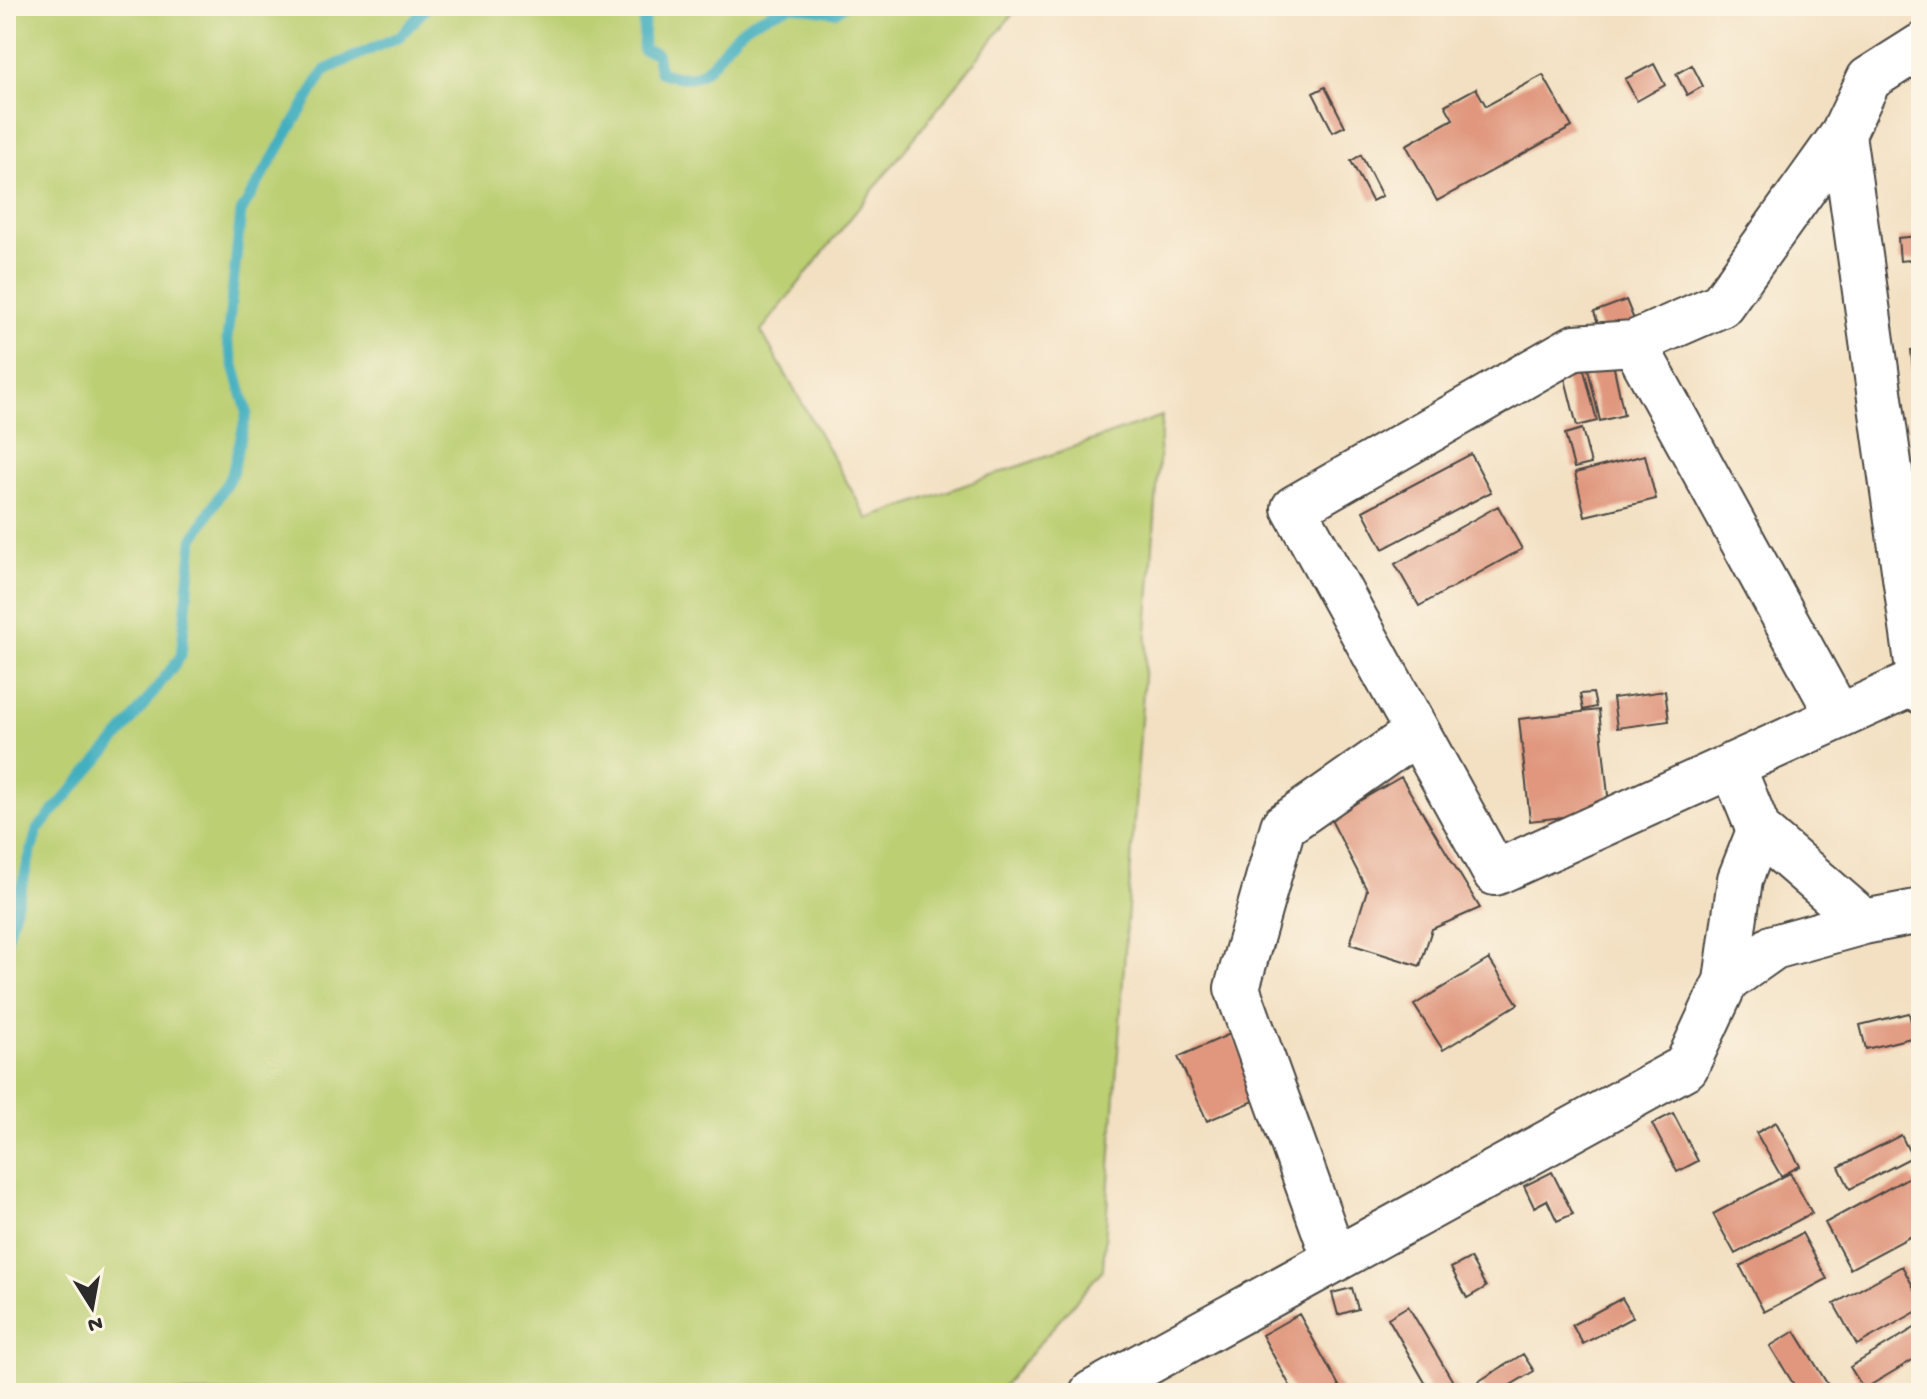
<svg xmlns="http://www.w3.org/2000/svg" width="1927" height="1399" viewBox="0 0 1927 1399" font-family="'Gochi Hand',sans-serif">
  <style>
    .green { fill: #bccf73; stroke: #747d4f; stroke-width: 2 }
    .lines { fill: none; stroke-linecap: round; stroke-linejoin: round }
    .stream { stroke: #42afbf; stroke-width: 11 }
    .building { fill: #e0977e }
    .minor-casing { stroke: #494642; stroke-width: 48 }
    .minor { stroke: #fff; stroke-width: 44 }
  </style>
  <rect width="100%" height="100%" fill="#fcf5e5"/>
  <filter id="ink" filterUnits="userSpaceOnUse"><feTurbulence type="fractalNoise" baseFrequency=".0125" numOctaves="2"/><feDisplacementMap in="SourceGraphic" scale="16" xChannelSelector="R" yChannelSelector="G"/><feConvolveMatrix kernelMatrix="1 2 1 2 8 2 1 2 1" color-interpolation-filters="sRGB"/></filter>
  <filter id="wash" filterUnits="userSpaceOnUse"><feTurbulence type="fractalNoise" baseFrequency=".006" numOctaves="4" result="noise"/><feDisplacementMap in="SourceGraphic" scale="32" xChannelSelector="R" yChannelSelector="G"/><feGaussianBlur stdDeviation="1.8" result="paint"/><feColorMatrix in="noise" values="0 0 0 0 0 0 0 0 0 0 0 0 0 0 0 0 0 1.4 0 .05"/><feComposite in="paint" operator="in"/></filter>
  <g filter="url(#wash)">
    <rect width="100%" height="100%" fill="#f3e0c2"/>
    <!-- green -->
    <path class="green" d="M6,6H1019L761,331L868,519L1162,416L1103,1269L997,1393H6V788L16,785L6,744Z"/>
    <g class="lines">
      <!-- stream -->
      <path class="stream" d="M672,6L652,9L644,19L643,50L656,53L660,72C712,92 712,52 745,27C757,17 777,12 791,6
        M795,6L835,12L844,6
        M6,943L37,830L123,732L181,656L193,540L232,474L247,412L227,340L241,212L325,70L400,36L428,6"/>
    </g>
    <g id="blocks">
      <!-- building -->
      <path class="building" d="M1654,64L1665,85L1637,101L1625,79Z
        M1692,65L1703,86L1687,95L1676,74Z
        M1543,75L1572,127L1437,201L1406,145L1453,119L1445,105L1476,88L1486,106Z
        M1325,87L1345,126L1333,132L1313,93Z
        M1361,155L1382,196L1372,201L1351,161Z
        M1919,236L1921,259L1900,261L1898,238Z
        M1626,300L1637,327L1604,340L1594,312Z
        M1921,349V370H1913L1911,350Z
        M1613,363L1624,415L1600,421L1588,369Z
        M1584,370L1597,421L1577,426L1564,375Z
        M1582,429L1591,464L1574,468L1565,434Z
        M1471,454L1491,492L1383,549L1363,511Z
        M1645,455L1656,499L1585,516L1575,473Z
        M1498,506L1522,549L1419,606L1395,564Z
        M1665,691L1669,721L1617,728L1613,698Z
        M1593,693L1596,707L1583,710L1580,694Z
        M1599,710L1609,805L1580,809V815L1530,821L1519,719Z
        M1401,777L1480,908L1432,929L1420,966L1350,944L1367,890L1330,818Z
        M1489,959L1518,1004L1443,1050L1414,1005Z
        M1909,1013L1915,1037L1866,1049L1860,1025Z
        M1232,1033L1261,1098L1207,1121L1178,1057Z
        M1673,1113L1698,1161L1677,1172L1652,1124Z
        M1776,1122L1800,1166L1781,1176L1756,1133Z
        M1901,1135L1912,1157L1850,1189L1839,1167Z
        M1552,1172L1573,1214L1557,1221L1547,1200L1534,1207L1524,1186Z
        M1790,1173L1812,1213L1735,1254L1713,1214Z
        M1911,1176L1921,1193V1231L1850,1269L1825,1223Z
        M1802,1233L1827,1279L1764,1312L1740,1266Z
        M1470,1258L1486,1287L1467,1298L1451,1268Z
        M1902,1266L1921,1301V1309L1857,1345L1834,1304Z
        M1352,1288L1358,1309L1338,1315L1332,1293Z
        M1622,1298L1633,1317L1583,1344L1572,1325Z
        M1408,1306L1458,1390L1452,1393H1431L1388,1318Z
        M1299,1314L1343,1393H1294L1262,1335Z
        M1921,1324V1355L1864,1389L1850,1367Z
        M1795,1331L1828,1385L1814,1393H1799L1770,1346Z
        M1523,1354L1534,1371L1497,1393H1486L1479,1381Z"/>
    </g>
  </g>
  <g filter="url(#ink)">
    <use href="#blocks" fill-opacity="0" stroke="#494642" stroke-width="2"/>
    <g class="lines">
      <!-- minor casing -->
      <g class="minor-casing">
        <path id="minor" d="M1921,46L1869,79L1843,134L1921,691
          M1843,134L1721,305L1634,343L1575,347L1294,508L1495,873L1918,681
          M1634,343L1839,717
          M1732,765L1759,831L1864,922
          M1726,981L1740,879L1759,831
          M1335,1260L1237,988L1283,826L1417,732
          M1092,1393L1686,1067L1726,981L1774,947L1864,922L1921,911"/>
      </g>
      <!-- minor -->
      <use href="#minor" class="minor"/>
    </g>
  </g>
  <!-- margin -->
  <rect width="1927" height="1399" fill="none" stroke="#fcf5e5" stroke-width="32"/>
  <!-- north arrow -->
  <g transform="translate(92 1307) rotate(169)" stroke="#fcf5e5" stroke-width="6" paint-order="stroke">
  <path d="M0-6L14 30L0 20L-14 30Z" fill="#2b2b2b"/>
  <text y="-12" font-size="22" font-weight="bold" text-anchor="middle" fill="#2b2b2b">N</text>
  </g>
</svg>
